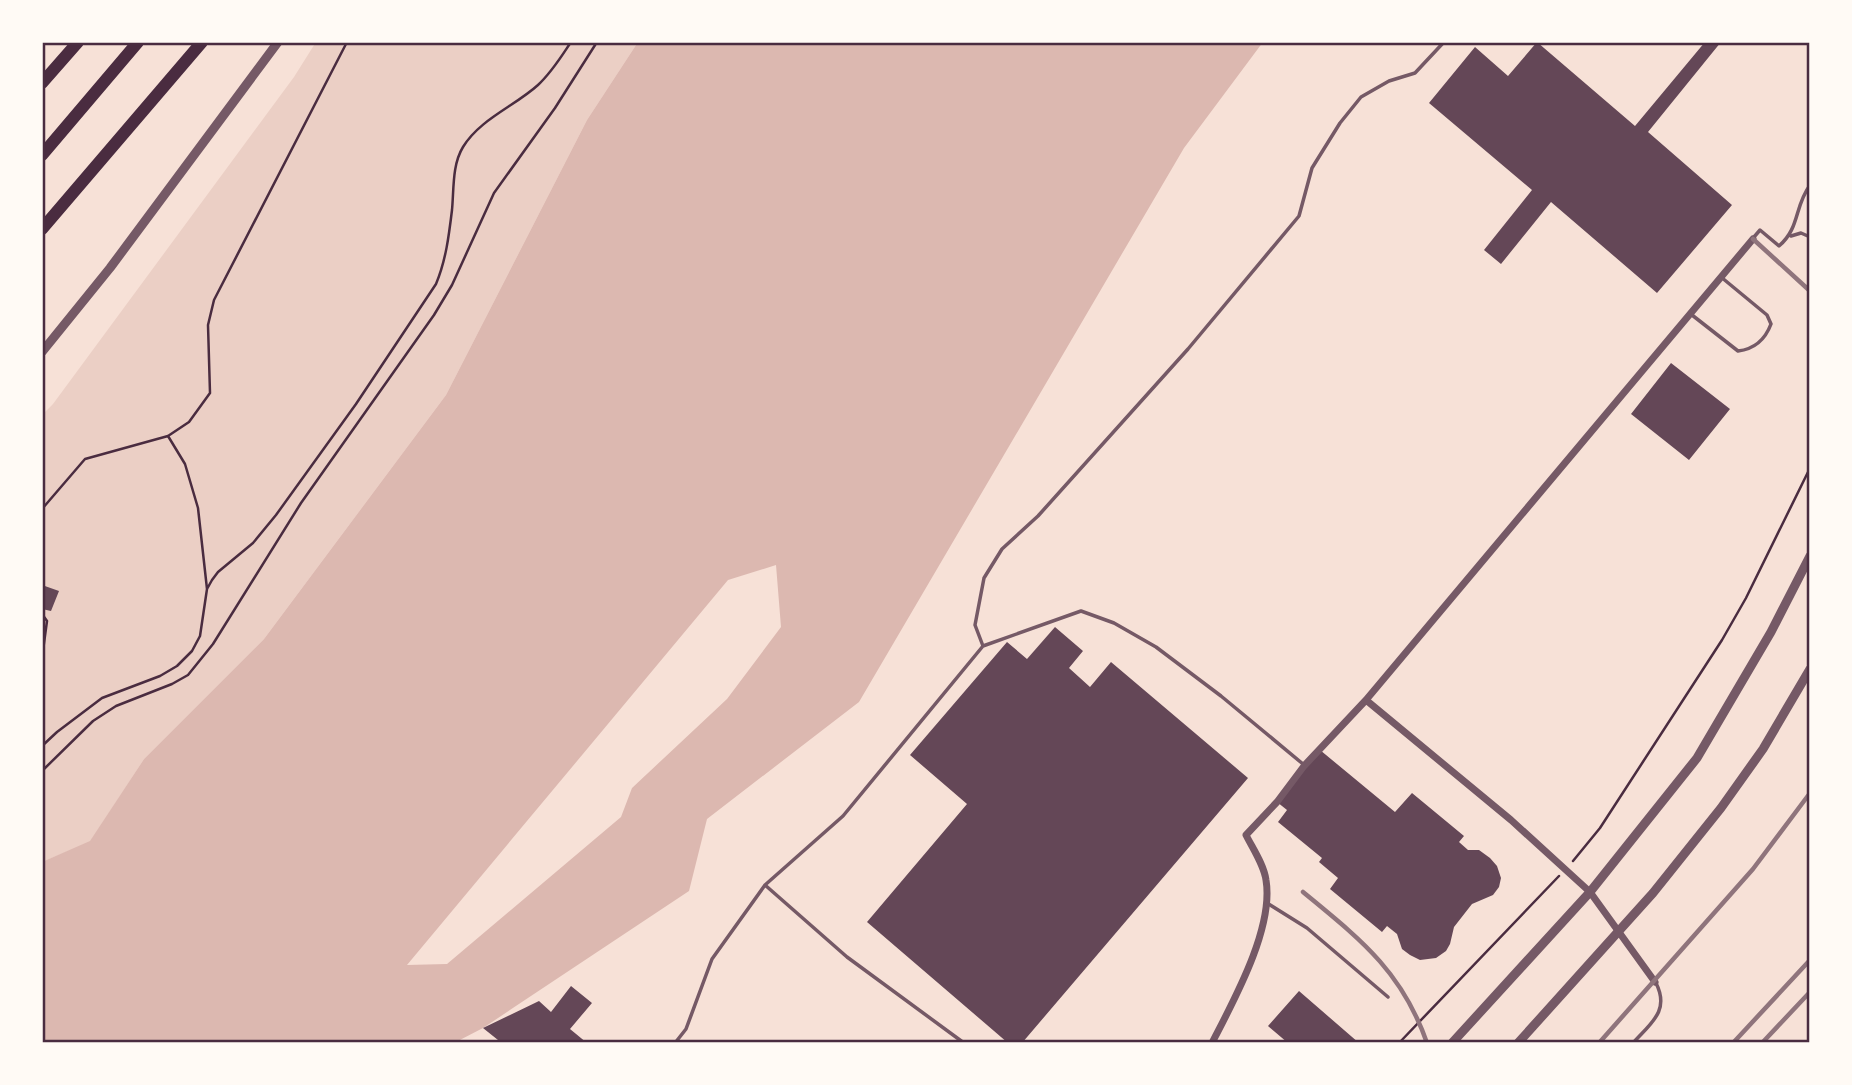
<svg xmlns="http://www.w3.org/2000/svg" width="1852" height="1085" viewBox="0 0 1852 1085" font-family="'Varela Round',sans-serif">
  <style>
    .green { fill: #ebcfc5 }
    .water { fill: #dcb8b0; fill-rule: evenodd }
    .building { fill: #644757 }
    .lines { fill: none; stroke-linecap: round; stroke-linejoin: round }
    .path { stroke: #4a2c40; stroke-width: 2.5 }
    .service { stroke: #755966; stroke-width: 3.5 }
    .minor { stroke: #755966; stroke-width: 7 }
    .tertiary { stroke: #755966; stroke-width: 9 }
    .motorway { stroke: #4a2c40; stroke-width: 12 }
    .rail { stroke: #8f747c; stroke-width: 4.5 }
    .neatline { fill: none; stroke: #4a2c40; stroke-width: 2.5 }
  </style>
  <rect width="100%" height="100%" fill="#f7e1d7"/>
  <!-- green -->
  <path class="green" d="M316,42H638L587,120L446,395L264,639L144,759L90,842L42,862V415L53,404L294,77Z"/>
  <!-- water -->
  <path class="water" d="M638,42H1263L1184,148L859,702L707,819L689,891L483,1028L454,1043H42V862L90,841L144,759L264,639L446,395L587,120ZM776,565L781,627L727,699L632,788L621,817L447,964L407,965L728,580Z"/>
  <!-- building -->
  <path class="building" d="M1537,42L1635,126L1705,42H1721L1648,132L1732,205L1657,293L1551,202L1501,264L1484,250L1532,190L1429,103L1475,47L1508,76Z
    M1671,363L1730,409L1689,460L1631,414Z
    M42,585L59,591L51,611L42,609Z
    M1055,627L1083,651L1069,668L1090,687L1111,662L1248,778L1022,1043H1008L867,922L967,804L910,755L1007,642L1027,659Z
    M1320,750L1395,812L1412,793L1464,836L1459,842L1468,850H1479L1490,858L1497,866L1501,878L1499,887L1493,895L1472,904L1454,927L1450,944L1446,951L1436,958L1420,960L1410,955L1402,949L1397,934L1387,926L1382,932L1330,889L1338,878L1319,862L1322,858L1278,822L1287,810L1277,802Z
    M571,986L592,1003L570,1029L587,1043H495L498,1040L483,1028L539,1001L551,1012Z
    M1299,991L1359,1043H1288L1268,1026Z"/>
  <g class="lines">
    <!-- path -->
    <path class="path" d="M168,436L185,464L198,508L207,589
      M42,509L85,459L168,436L189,422L210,393L208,325L214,300L347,42
      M42,614L47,621L42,658
      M42,746L57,732L102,698L160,676L177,666L192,651L200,636L207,589L212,580L218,572L253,543L276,515L356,404L436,284C446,260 449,235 452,210C454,189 452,165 463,147C480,119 515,106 538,85C552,72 561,57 571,42
      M42,771L93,721L116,706L172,684L188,675L213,644L301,503L434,315L452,285L494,193L555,108L597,42
      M1573,861L1600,828L1722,640L1746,598L1810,468
      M1399,1043L1559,876"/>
    <!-- service -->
    <path class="service" d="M1791,236L1801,233L1810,237
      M1754,237L1760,230L1779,246C1800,228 1794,207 1810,185
      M1692,315L1738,351C1755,349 1765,340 1771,324L1767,315L1721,277
      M983,646L975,625L984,578L1002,549L1038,516L1188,349L1299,216L1312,168L1340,123L1361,97L1389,81L1415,73L1444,42
      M765,885L847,957L964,1043
      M1267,903L1307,928L1388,997
      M675,1043L686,1029L712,959L765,885L843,816L983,646L1081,611L1114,623L1156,647L1221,696L1303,764
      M1633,1043C1651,1023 1670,1011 1656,983"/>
    <!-- minor -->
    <path class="minor" d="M1366,700L1511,820L1590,892L1655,982
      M1212,1043C1234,1000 1274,928 1266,880C1264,865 1253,849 1246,835L1277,802L1304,766L1366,700L1753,239"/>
    <!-- tertiary -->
    <path class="tertiary" d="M42,352L110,268L278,42
      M1452,1043L1590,892L1697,758L1771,632L1810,556
      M1518,1043L1653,893L1721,808L1763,749L1810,669"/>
    <!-- motorway -->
    <path class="motorway" d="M42,83L78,42
      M42,155L138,42
      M42,229L202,42"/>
    <!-- rail -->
    <path class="rail" d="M1753,239L1810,291
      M1303,892C1360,939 1402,971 1427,1043
      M1599,1043L1753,869L1810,793
      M1733,1043L1810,960
      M1762,1043L1810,992"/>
  </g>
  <!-- border -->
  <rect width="1852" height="1085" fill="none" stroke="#fffaf5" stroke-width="88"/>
  <rect x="44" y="44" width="1764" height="997" class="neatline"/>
</svg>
